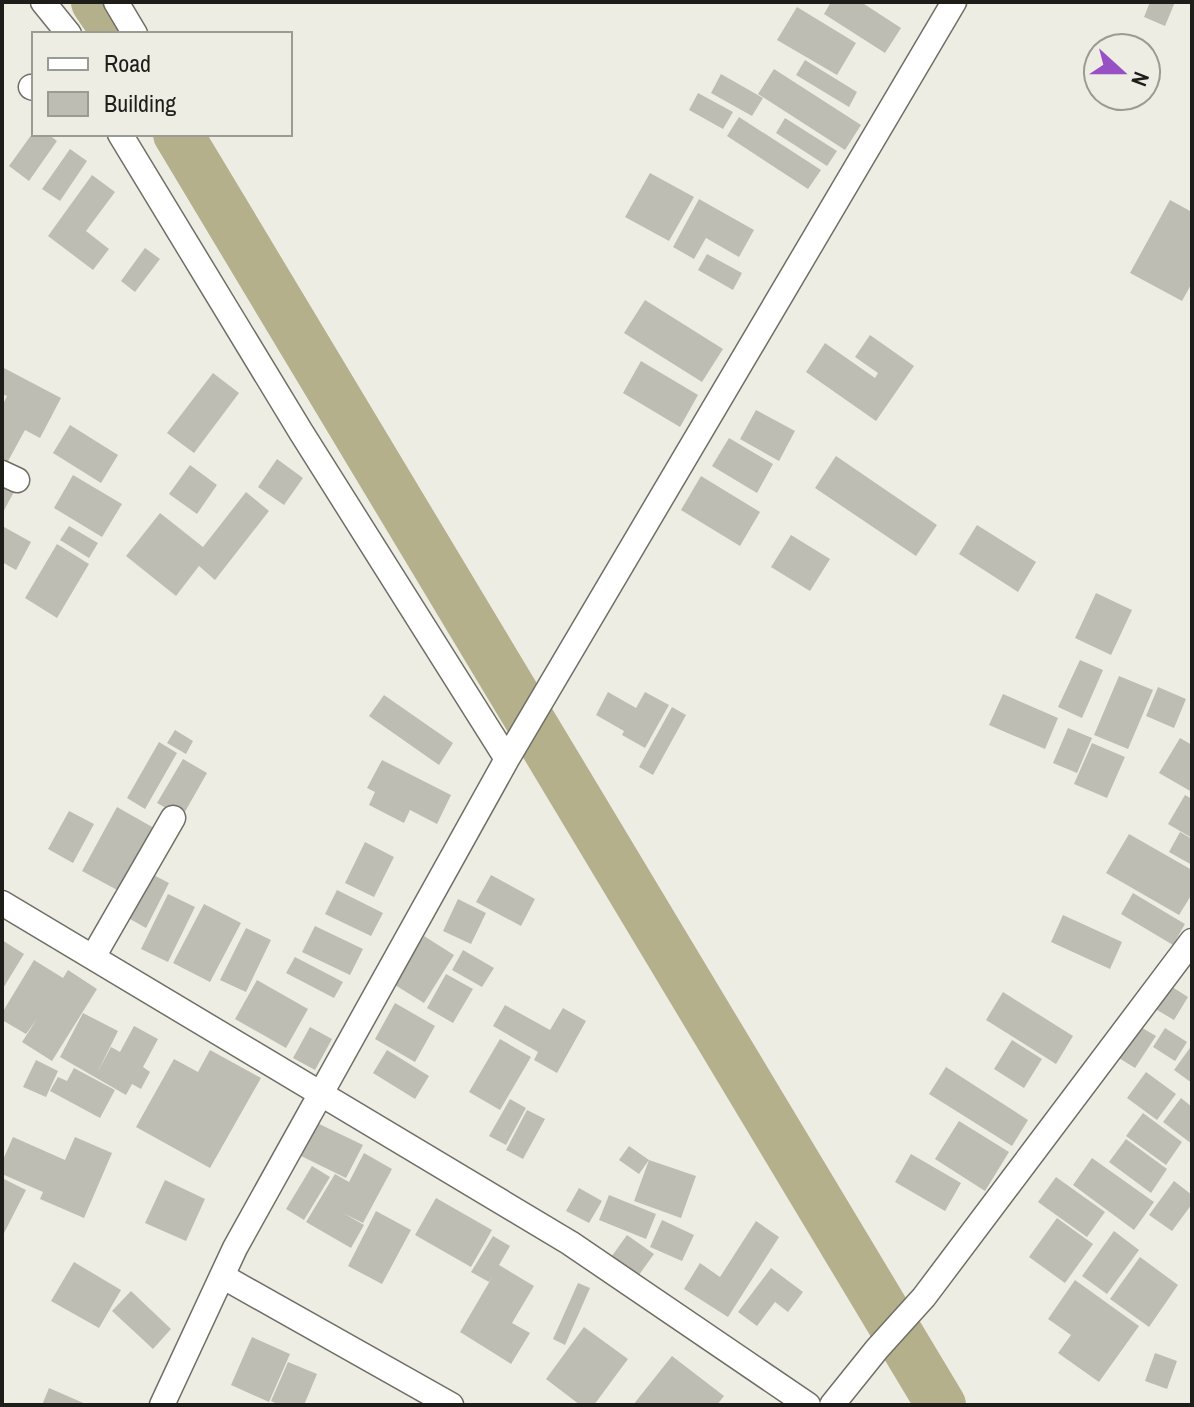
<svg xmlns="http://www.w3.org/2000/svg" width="1194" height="1407" viewBox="0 0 1194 1407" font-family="'Archivo Narrow',sans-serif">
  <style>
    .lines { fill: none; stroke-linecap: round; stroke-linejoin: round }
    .river { stroke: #b5b08c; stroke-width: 50 }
    .building { fill: #bebdb3 }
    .minor-casing { stroke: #706f66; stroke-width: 27 }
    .minor { stroke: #fff; stroke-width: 24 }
  </style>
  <rect width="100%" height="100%" fill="#eeede3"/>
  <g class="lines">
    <!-- river -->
    <path class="river" d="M96,2L118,34
      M178,134L941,1405"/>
  </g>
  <!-- building -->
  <path class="building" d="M831,2H861L901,28L885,53L824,14Z
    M1150,2H1175L1165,26L1144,17Z
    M797,7L856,43L837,75L777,40Z
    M805,60L857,92L849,107L796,75Z
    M774,69L861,125L845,150L758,94Z
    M721,74L763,98L752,116L711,93Z
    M698,93L733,112L723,129L689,110Z
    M739,117L821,170L808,189L727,136Z
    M785,118L837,151L827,166L776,133Z
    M32,134H48L57,141L29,181L9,166Z
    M70,149L87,161L60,201L42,189Z
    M650,173L694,197L669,241L625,217Z
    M92,175L115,192L86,231L109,249L93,270L48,236Z
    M699,199L754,230L739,257L706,238L694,259L673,247Z
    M1170,200L1192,212V283L1182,301L1130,273Z
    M145,248L160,259L135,292L121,281Z
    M707,254L742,273L733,290L698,270Z
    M645,300L723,349L702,382L624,333Z
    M870,335L914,366L876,421L806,372L825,343L875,378L878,373L855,357Z
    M641,361L698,395L680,427L623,393Z
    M2,367L61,398L40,438L25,430L7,463L2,460V406L7,396L2,394Z
    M213,373L239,393L194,453L167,433Z
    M756,410L795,431L779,461L740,439Z
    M70,425L118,455L101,483L53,453Z
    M729,438L773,464L757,493L712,466Z
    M836,456L937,525L916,556L815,488Z
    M277,459L303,478L284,505L258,487Z
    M190,465L217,485L197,514L169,494Z
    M73,475L122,504L102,537L54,508Z
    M701,476L760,512L740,546L681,510Z
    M2,483L15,490L2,514Z
    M246,492L269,511L215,580L199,566L176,596L126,556L160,513L203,547Z
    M977,525L1036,562L1018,592L959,554Z
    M69,526L98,543L89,558L60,540Z
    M4,527L31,542L16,570L2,562Z
    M791,535L830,559L810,591L771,567Z
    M57,544L89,564L57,618L25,598Z
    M1096,593L1132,610L1111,655L1075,638Z
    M1080,660L1103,670L1082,718L1058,707Z
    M1119,676L1153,690L1128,749L1094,735Z
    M1158,687L1186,699L1174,728L1146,716Z
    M608,692L636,708L645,692L669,705L645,748L622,735L624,731L596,715Z
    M1003,694L1058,718L1045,749L989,725Z
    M384,695L453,743L439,765L369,716Z
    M672,707L686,715L653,775L639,767Z
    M1068,728L1092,738L1077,773L1053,763Z
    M175,730L193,741L186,754L167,743Z
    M1180,738L1192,745V792L1159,773Z
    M159,742L177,753L145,809L127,798Z
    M1092,743L1125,757L1107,798L1074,784Z
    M183,759L207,773L182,817L157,803Z
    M382,760L451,795L437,824L410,810L404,823L369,805L375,792L367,788Z
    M1185,795L1192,799V838L1168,824Z
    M117,807L154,828L119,891L82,871Z
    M69,811L94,824L73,863L48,849Z
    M1180,832L1192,839V865L1169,852Z
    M1129,834L1192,870V894L1179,915L1106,873Z
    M365,842L394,857L374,897L345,883Z
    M146,871L169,883L146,928L123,915Z
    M491,875L535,899L521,926L476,902Z
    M337,890L383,913L371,936L325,914Z
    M1133,893L1185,924L1173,945L1121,914Z
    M168,894L195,907L168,962L141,949Z
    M458,899L486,913L471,944L443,931Z
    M204,904L241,923L210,982L173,963Z
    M1063,915L1122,942L1110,969L1051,942Z
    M315,926L363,949L350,975L302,952Z
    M246,928L271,940L246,992L220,980Z
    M424,936L454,955L424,1003L395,985Z
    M2,940L24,954L2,990Z
    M463,950L494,968L482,987L452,970Z
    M295,957L343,982L334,998L286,973Z
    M34,960L63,978L68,970L97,989L52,1061L22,1042L37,1019L26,1034L2,1020V1013Z
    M446,974L473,989L453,1023L427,1008Z
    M257,980L308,1009L286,1048L235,1019Z
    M1166,983L1188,997L1174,1020L1152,1007Z
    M1003,992L1073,1036L1056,1064L986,1020Z
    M395,1003L435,1026L415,1062L375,1039Z
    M505,1005L550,1030L563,1008L586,1021L557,1073L534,1060L538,1052L493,1026Z
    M83,1013L118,1031L97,1073L111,1047L120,1052L134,1026L158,1039L143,1067L150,1072L141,1089L132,1084L126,1095L60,1057Z
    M1139,1026L1156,1036L1135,1068L1119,1058Z
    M310,1027L332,1039L315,1070L293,1058Z
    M1165,1028L1187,1042L1175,1061L1153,1047Z
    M500,1039L531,1057L500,1110L469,1092Z
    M1012,1040L1042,1059L1024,1088L994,1069Z
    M1192,1045V1083L1174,1070Z
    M210,1050L261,1078L210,1168L136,1127L174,1059L198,1072Z
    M387,1050L429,1076L415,1099L373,1073Z
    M36,1060L58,1071L46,1097L23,1087Z
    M946,1067L1028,1120L1012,1146L929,1094Z
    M74,1068L115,1090L100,1118L50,1091L58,1077L67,1081Z
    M1146,1072L1176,1094L1157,1120L1127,1098Z
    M1181,1098L1192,1107V1144L1163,1122Z
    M510,1099L526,1108L506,1145L489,1136Z
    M527,1110L545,1119L523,1159L506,1150Z
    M1143,1113L1182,1142L1166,1165L1126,1136Z
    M959,1121L1009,1152L985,1191L935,1159Z
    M315,1122L363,1145L346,1178L299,1155Z
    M13,1137L65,1160L75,1137L112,1153L84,1218L40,1199L43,1192L2,1174V1162Z
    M1126,1139L1167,1169L1151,1193L1109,1162Z
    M629,1146L649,1160L639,1174L619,1160Z
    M364,1153L392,1169L363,1223L343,1213L364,1225L351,1248L306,1222L335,1174L349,1182Z
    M911,1154L961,1183L945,1211L895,1182Z
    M1092,1158L1154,1202L1134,1230L1073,1185Z
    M649,1160L696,1176L681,1218L634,1201Z
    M312,1166L330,1177L304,1220L286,1209Z
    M1056,1177L1105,1212L1087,1237L1038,1202Z
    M2,1178L26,1190L2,1237Z
    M165,1180L205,1199L186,1241L145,1223Z
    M1174,1181L1192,1195V1204L1172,1231L1149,1215Z
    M579,1188L602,1201L589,1223L566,1211Z
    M609,1195L656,1214L646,1239L599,1220Z
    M436,1198L492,1230L471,1267L415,1235Z
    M376,1211L411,1230L382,1284L348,1266Z
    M1057,1218L1093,1244L1065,1283L1029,1257Z
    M662,1220L694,1235L682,1261L650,1247Z
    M756,1221L779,1237L728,1317L684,1289L700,1263L720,1277Z
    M1114,1231L1139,1250L1107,1294L1082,1276Z
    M627,1235L654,1254L636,1279L609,1260Z
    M493,1236L510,1246L499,1265L534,1286L512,1323L530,1333L511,1364L460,1332L494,1274L489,1282L471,1272Z
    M1140,1257L1178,1285L1149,1327L1110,1299Z
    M74,1262L121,1290L99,1328L51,1301Z
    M771,1268L803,1292L788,1312L775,1302L757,1326L738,1312Z
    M1075,1280L1139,1326L1099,1382L1058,1353L1071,1335L1048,1319Z
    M578,1283L590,1288L565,1345L553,1339Z
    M131,1291L171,1329L153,1349L112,1311Z
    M584,1327L628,1359L594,1405H580L546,1379Z
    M252,1337L290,1354L269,1402L231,1385Z
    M1155,1353L1177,1361L1167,1389L1145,1381Z
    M672,1356L724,1396L717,1405H633Z
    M288,1362L317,1374L304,1405H279L271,1401Z
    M49,1388L88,1405H42Z"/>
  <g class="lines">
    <!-- minor casing -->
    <g class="minor-casing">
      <path id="minor" d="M43,2L69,34
        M116,2L135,34
        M31,87L34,88
        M120,134L301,432L507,759
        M2,473L17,480
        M2,903L570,1243L808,1405
        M93,957L173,818
        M222,1276L451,1405
        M162,1405L235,1248L507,759L954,2
        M832,1405L877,1349L924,1297L1192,941"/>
    </g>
    <!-- minor -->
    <use href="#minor" class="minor"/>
  </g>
  <!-- border -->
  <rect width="1194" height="1407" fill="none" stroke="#1e1d1a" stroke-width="8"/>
  <!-- legend -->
  <rect x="32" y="32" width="260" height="104" fill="#eeede3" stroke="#9b9a93" stroke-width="2"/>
  <rect x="48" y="58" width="40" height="12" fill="#ffffff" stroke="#9b9a93" stroke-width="2"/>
  <text x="104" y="72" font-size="24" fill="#1e1d1a">Road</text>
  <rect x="48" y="92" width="40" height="24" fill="#bebdb3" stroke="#9b9a93" stroke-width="2"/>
  <text x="104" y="112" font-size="24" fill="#1e1d1a">Building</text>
  <!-- north arrow -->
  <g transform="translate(1122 72) rotate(111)"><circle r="38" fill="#eeede3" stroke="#9b9a93" stroke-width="2"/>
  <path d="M0-6L14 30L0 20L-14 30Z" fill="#9851c5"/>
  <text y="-12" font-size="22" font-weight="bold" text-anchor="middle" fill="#1e1d1a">N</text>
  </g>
</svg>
